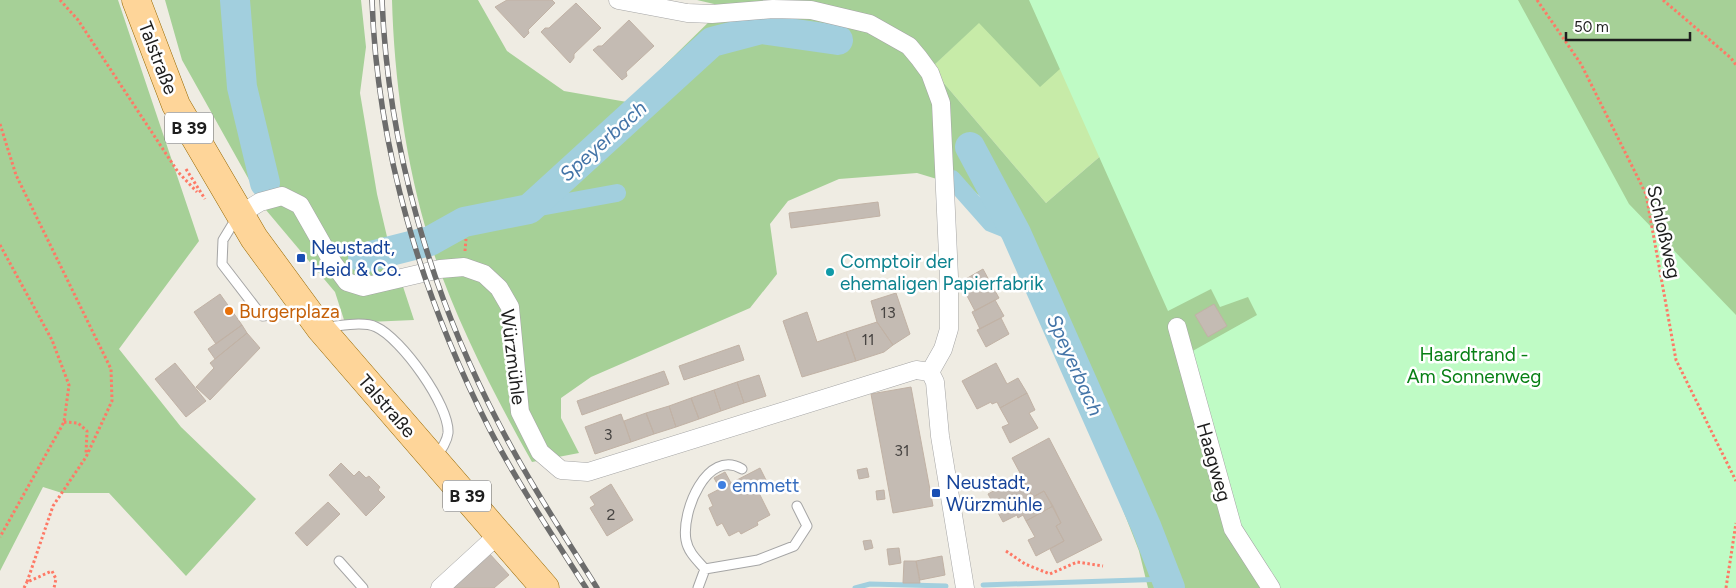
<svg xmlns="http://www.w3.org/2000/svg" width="1736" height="588" viewBox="0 0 1736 588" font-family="Figtree,sans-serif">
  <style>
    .grass { fill: #c7eba8 }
    .forest { fill: #a6d097; fill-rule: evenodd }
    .park { fill: #bffbc5 }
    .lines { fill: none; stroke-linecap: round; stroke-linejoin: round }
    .stream { stroke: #a2cfde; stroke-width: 5 }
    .canal { stroke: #a2cfde; stroke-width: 18 }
    .river { stroke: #a2cfde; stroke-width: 30 }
    .building { fill: #c4bbb3; stroke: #c1b2a5 }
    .service-casing { stroke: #a5a5a5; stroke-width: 11 }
    .minor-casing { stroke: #a5a5a5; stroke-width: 19 }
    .primary-casing { stroke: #986900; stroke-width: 29 }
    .path { stroke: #fe7966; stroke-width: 3; stroke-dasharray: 2.5 2.5; stroke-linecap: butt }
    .service { stroke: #fff; stroke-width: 9 }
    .minor { stroke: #fff; stroke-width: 18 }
    .primary { stroke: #fed599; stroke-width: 28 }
    .rail-casing { stroke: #6c6c6c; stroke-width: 5.5 }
    .rail { stroke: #fff; stroke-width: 4; stroke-dasharray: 11; stroke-linecap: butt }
    .transit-dot { fill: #1a4fb4; stroke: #fff; stroke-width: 2 }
    .culture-dot { fill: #0f9aa8; stroke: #fff; stroke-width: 2 }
    .food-dot { fill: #e8710a; stroke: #fff; stroke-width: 2 }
    .shop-dot { fill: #3f7fe0; stroke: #fff; stroke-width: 2 }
    .labels { text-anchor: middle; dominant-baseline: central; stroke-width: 5; stroke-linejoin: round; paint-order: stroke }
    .number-label { font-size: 16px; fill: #484543 }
    .shield { fill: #fff; stroke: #626262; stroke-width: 1 }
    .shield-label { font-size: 18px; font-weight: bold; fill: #1e1e1e }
    .street-label { font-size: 19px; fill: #1e1e1e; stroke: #fff }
    .transit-label { font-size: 19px; fill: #164399; stroke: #fff; text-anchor: start }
    .culture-label { font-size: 19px; fill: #0d838f; stroke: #fff; text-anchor: start }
    .food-label { font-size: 19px; fill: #c56008; stroke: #fff; text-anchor: start }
    .park-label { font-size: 19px; fill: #088015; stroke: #fff }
    .shop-label { font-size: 19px; fill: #366cbe; stroke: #fff; text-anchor: start }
    .water-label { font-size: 20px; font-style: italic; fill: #4475a8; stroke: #fff }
  </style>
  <rect width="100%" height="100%" fill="#efece3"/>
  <!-- grass -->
  <path class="grass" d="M979,22L1091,41L1155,109L1046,203L931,68Z"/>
  <!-- forest -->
  <path class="forest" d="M0,0H118L199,241L119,349L181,427L256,499L186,576L109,493H62L43,487L0,571Z
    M165,0H361L366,47L360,93L377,194L388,241L414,320L345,323L335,292L266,210L182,60Z
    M392,0H478L507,51L564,91L627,102L719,12L714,4L697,0H1736V588H1148L1139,551L1008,215L970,189L917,173L839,179L788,201L770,224L777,274L750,308L591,377L561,398V418L579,453L532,462C492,391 454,317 429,239C406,165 394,77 392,0ZM979,23L1040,87L1091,41L1155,109L1046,203L931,68Z"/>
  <!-- park -->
  <path class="park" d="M1029,0H1518L1629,204L1736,315V588H1266L1237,527L1189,353L1257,315L1248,297L1220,307L1211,289L1168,311Z"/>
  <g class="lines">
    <!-- stream -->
    <path class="stream" d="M983,585L1168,579
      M855,588L870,584L946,586"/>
    <!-- canal -->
    <path class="canal" d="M952,179L991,223L1016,233
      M529,209L617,193"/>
    <!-- river -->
    <path class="river" d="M235,0L242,87L265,183
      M970,147L1016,233L1146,526L1170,588
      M363,258L430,241L464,222L529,209L712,42L761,29L838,40"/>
  </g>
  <!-- building -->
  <path class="building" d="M507,0H552L555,3L528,30L529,33L524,38L495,7Z
    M576,3L601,28L574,54V58L570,63L541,32L545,28H549Z
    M629,20L654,46L626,72L627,76L622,80L593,50L598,46H602Z
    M878,202L880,216L791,228L789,213Z
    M983,269L990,282L970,292L964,280Z
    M990,282L999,298L975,311L966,294Z
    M896,293L910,334L893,345L877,322L871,301Z
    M220,294L242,325L216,344L194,312Z
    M995,300L1004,316L980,329L972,312Z
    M1214,304L1227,326L1208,337L1195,315Z
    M807,312L817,342L846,332L856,361L802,377L783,321Z
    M1001,318L1009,334L986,347L977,330Z
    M877,322L893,345L884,352L856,361L846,332Z
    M242,325L247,333L215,359L208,349Z
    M247,333L260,348L210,400L196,387L214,368L210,363Z
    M739,345L744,360L684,380L679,366Z
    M175,363L206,401L186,417L155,379Z
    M996,363L1007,384L1018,378L1027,393L1000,408L997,402L992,404L991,402L977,409L962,381Z
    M664,371L669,384L582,415L577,401Z
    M759,375L766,396L744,403L737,382Z
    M737,382L744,403L721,411L714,390Z
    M911,387L933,506L893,513L871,394Z
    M714,390L721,411L699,419L691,398Z
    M1027,393L1035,410L1029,413L1038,428L1010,443L1002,427L1009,424L1000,408Z
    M691,398L699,419L676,427L669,406Z
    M669,406L676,427L654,434L646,413Z
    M646,413L654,434L631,442L624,421Z
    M621,414L631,442L595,454L585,427Z
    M1049,438L1102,540L1057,563L1050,549L1064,541L1056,526L1061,523L1044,491L1033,497L1012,458Z
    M341,463L354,476L359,471L366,478L369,476L380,487L378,490L385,497L366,516L329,475Z
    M760,468L768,484L757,489L770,515L757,522L758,525L741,534L739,531L729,536L722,523L717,526L709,508L713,506L708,495Z
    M867,468L869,477L859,479L857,470Z
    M725,472L731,483L720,489L714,478Z
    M1021,476L1033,497L1044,491L1053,506L1026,521L1023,515L1018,518L1017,515L1003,522L988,494Z
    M611,484L633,520L607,536L590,508L595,505L590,497Z
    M884,490L885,499L877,500L876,491Z
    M328,502L340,514L307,546L295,533Z
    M1053,506L1061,523L1056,526L1064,541L1036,556L1028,540L1035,537L1026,521Z
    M871,540L873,548L865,550L863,541Z
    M899,548L901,563L889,565L887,549Z
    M488,552L509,575L494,588H447Z
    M942,556L945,575L920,580L916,561Z
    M904,561H916L920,583H903Z"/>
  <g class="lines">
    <!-- service casing -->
    <g class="service-casing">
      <path id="service" d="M237,217L223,240L222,264L262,316L286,314L299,305
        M326,327C341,326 363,321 376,327C401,338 450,406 448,433C447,442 441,450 436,457
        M339,561L363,588
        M705,569C697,560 688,552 686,540C681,512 707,448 742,469
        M698,588L705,569L758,560L794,546L807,526L797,506"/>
    </g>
    <!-- minor casing -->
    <g class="minor-casing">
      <path id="minor" d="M618,0L687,13L712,14L773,9L811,10L870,24L909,46L919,58L930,73L941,103L949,277V329L943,349L930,372
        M239,215L260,202L282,196L300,205L333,263L347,282L363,287L440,269L464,267L484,274L499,288L510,307L520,412L540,452L561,470L588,472L916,370L930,372
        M1177,327L1233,529L1271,588
        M930,372L935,382L940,436L965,588
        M440,588L500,533"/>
    </g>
    <!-- primary casing -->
    <g class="primary-casing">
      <path id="primary" d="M136,0L176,105L254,238L320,328L545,588"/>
    </g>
    <!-- path -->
    <path class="path" d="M60,0L78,20L178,172L197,192
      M1537,0L1581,64L1646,194L1676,360L1736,481
      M1663,0L1731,58L1736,65
      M0,124L16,175L111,369L112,401L86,457L53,506L27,582L52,571L56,579L54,588
      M186,169L205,199
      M0,245L52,340L69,385L64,422L0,537
      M465,251L466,239
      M64,422L78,423L87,431L86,454
      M1006,551L1025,564L1050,574L1077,562L1103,566
      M24,588L27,582
      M1726,588L1736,523"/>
    <!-- service -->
    <use href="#service" class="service"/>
    <!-- minor -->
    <use href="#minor" class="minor"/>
    <!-- primary -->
    <use href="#primary" class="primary"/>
    <!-- rail casing -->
    <g class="rail-casing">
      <path id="rail" d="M372,0C377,149 422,297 490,430C518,484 553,536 586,588
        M382,0C388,148 431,295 500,426C529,482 564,535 597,588"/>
    </g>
    <!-- rail -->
    <use href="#rail" class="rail"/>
  </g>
  <!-- markers -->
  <g class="transit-dot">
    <rect x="296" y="253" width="10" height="10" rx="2.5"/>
    <rect x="931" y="488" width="10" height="10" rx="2.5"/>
  </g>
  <circle class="culture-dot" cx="830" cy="272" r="5"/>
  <circle class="food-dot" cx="229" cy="311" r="5"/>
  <circle class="shop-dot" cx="722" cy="485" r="5"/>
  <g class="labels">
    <!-- number labels -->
    <g class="number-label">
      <text x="888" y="312">13</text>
      <text x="868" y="339">11</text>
      <text x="608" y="434">3</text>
      <text x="902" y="450">31</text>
      <text x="611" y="514">2</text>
    </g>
    <!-- shield labels -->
    <g class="shield">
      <rect x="165" y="112.5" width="48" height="31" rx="4"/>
      <rect x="443" y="480.5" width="48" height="31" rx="4"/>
    </g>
    <g class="shield-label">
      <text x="189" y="128">B 39</text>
      <text x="467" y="496">B 39</text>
    </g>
    <!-- street labels -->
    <g class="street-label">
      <text transform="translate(158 58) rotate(69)">Talstraße</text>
      <text transform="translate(1664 232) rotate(77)">Schloßweg</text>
      <text transform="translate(513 357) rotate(83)">Würzmühle</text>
      <text transform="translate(387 406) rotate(49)">Talstraße</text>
      <text transform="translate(1214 462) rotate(74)">Haagweg</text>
    </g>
    <!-- transit labels -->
    <g class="transit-label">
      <text x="311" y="247">Neustadt,<tspan x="311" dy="22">Heid &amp; Co.</tspan></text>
      <text x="946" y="482">Neustadt,<tspan x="946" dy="22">Würzmühle</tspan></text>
    </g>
    <!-- culture labels -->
    <g class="culture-label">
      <text x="840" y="261">Comptoir der<tspan x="840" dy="22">ehemaligen Papierfabrik</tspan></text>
    </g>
    <!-- food labels -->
    <g class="food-label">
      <text x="239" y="311">Burgerplaza</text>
    </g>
    <!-- park labels -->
    <g class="park-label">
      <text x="1474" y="354">Haardtrand -<tspan x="1474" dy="22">Am Sonnenweg</tspan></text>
    </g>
    <!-- shop labels -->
    <g class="shop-label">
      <text x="732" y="485">emmett</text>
    </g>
    <!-- water labels -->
    <g class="water-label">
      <text transform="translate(603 141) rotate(-42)">Speyerbach</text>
      <text transform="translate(1075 365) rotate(66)">Speyerbach</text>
    </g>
  </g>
  <!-- scale -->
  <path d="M1566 32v8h124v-8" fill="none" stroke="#1e1e1e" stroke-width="2.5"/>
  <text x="1574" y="32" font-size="15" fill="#1e1e1e" stroke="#ffffff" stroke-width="4" paint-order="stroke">50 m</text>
</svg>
